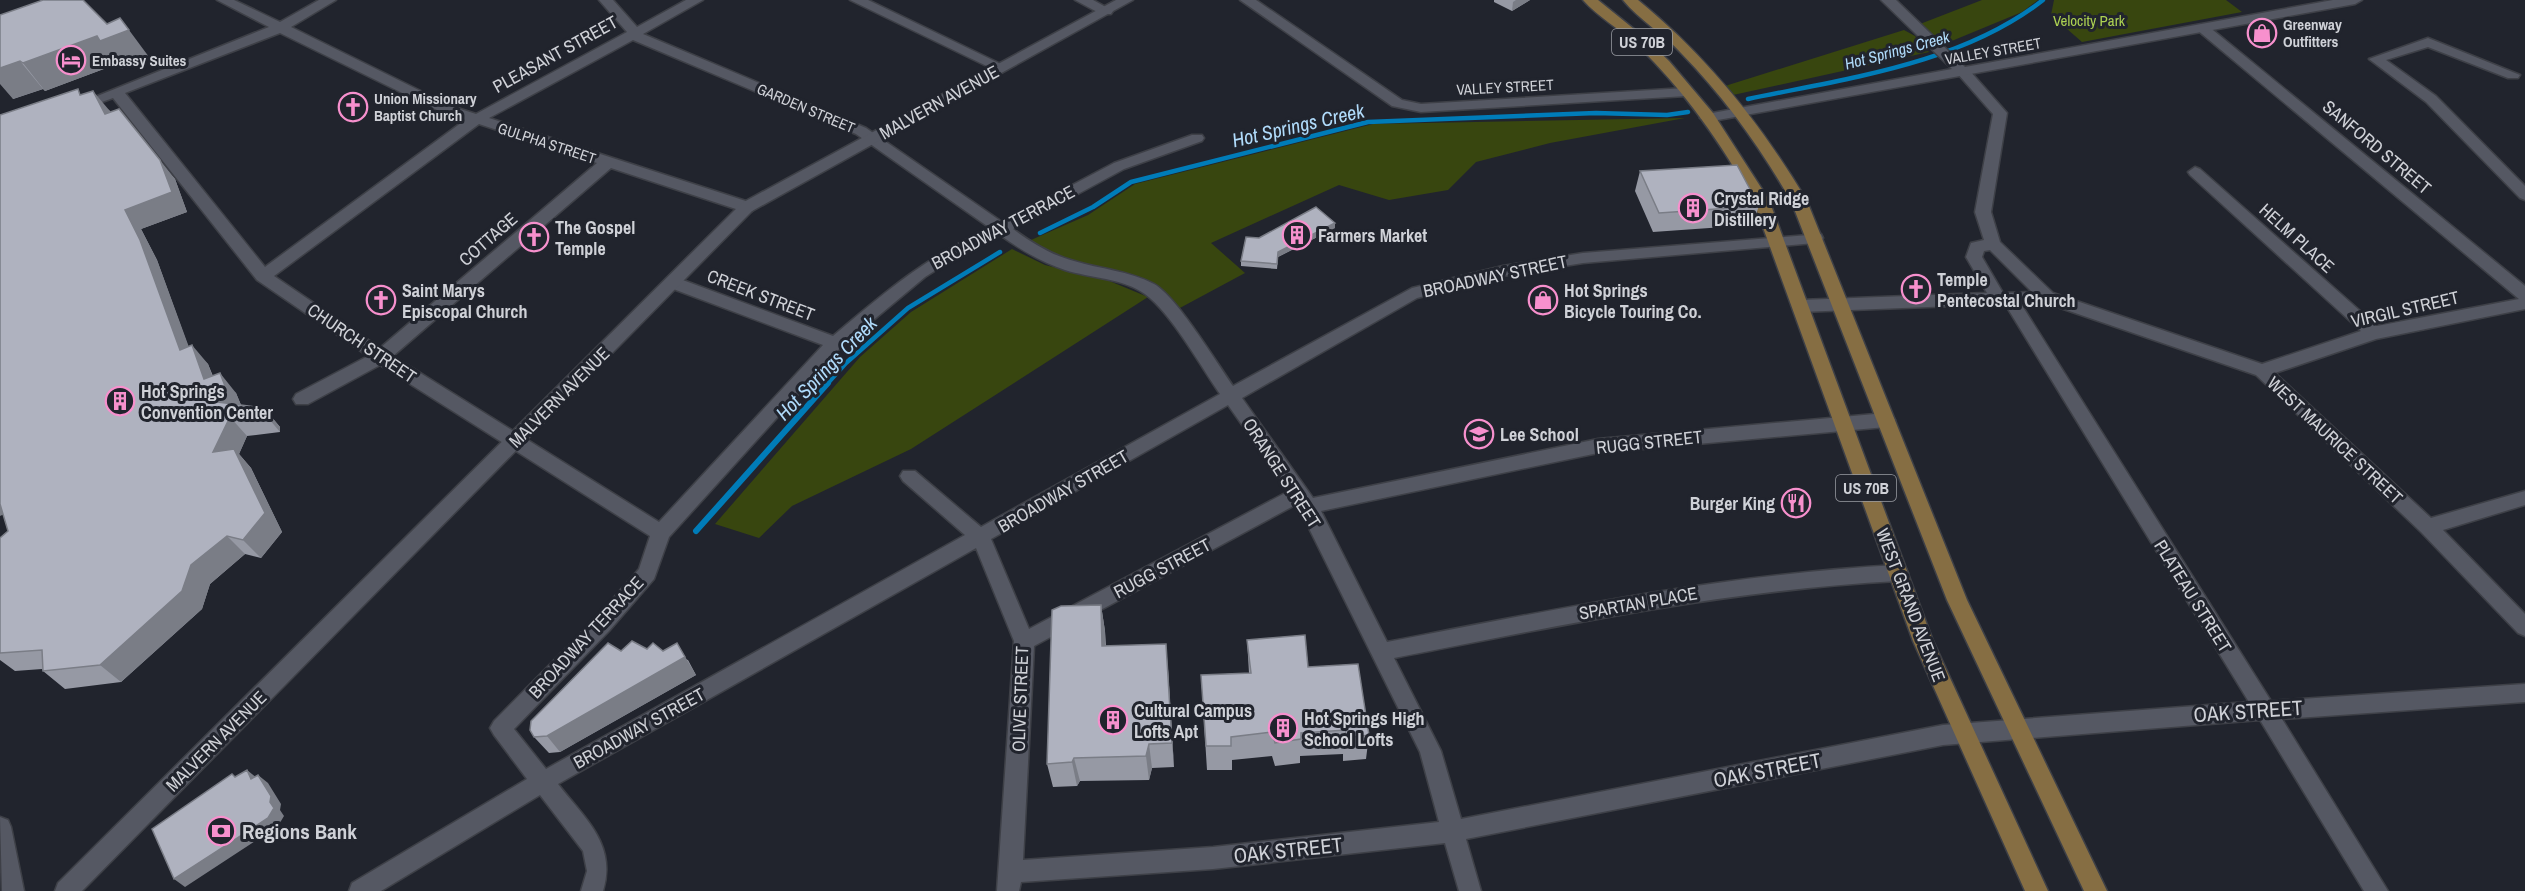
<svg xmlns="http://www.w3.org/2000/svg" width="2525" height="891" viewBox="0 0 2525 891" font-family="'Archivo Narrow',sans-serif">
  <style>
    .green { fill: #38460f }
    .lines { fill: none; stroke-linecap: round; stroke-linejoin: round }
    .stream-far1 { stroke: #007cb8; stroke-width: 4.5 }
    .stream { stroke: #007cb8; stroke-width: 6 }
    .street-casing { stroke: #3e4047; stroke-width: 3 }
    .secondary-casing { stroke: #3e4047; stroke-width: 3 }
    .primary-casing { stroke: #3e4047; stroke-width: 3 }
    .street { fill: #555863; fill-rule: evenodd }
    .secondary { fill: #555863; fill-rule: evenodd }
    .primary { fill: #866e43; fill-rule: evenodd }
    .wall { fill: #9699a4 }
    .shaded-wall { fill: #7a7d86 }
    .building { fill: #afb2bf; stroke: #7a7d86; stroke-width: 1.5 }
    .labels { text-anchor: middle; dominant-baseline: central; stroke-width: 6; stroke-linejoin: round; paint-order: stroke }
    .far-park-label { font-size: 15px; fill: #add252; stroke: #21242d }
    .far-poi-label { font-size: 15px; font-weight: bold; fill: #cfd1d7; stroke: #21242d; text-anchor: start }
    .far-street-label { font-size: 15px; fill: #cfd1d7; stroke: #21242d }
    .shield { fill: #21242d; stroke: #9b9da4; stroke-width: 1.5 }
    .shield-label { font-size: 16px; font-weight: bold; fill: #cfd1d7 }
    .far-water-label { font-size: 16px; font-style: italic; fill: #b0dbfb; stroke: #21242d }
    .street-label { font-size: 18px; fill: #cfd1d7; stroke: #21242d }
    .poi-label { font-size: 18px; font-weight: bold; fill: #cfd1d7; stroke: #21242d; text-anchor: start }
    .water-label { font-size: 20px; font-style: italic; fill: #b0dbfb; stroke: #21242d }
    .near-street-label { font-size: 21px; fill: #cfd1d7; stroke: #21242d }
    .near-poi-label { font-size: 21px; font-weight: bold; fill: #cfd1d7; stroke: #21242d; text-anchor: start }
  </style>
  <rect width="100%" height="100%" fill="#21242d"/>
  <!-- green -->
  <path class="green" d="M1982,0H2038L2022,12L1942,45L1920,24Z
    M2054,0H2226L2242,12L2082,42L2051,15Z
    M1904,30L1915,36L1929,52L1733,95L1725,86Z
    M1685,118L1550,143L1476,162L1448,190L1389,200L1339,185L1211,243L1245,273L1178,309L1156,285L1048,254L1031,240L1088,215L1135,184L1373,124Z
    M1012,249L1045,265L1107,280L1148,297L911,449L792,506L759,538L715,524L860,357L911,312Z"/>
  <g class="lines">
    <!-- stream-far1 -->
    <path class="stream-far1" d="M1748,99C1848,78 1961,64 2043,0
      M1040,233L1093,207L1131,182L1368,122L1596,113L1667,115L1688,112
      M827,384L846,363L908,308L1000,252"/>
    <!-- stream -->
    <path class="stream" d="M696,531L828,383"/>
    <!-- street casing -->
    <g class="street-casing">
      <path id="street" d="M217,0H234L280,22L319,0H336L291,27L451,106L476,114L627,32L599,0H613L637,27L686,0H703L643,34L866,128L1002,222L1114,163L1192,135H1202L1204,138L1202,141L1124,169L1013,229C1032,243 1051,255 1074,261C1100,269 1129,271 1154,284C1177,297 1216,362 1233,386L1412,288L1503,266L1583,253L1821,234L1823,238L1821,242L1815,243L1583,263L1503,276L1417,298L1242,398L1313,498L1598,439L1886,413L1892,415L1895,420L1892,425L1886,427L1598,453L1321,511L1387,642C1556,609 1725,574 1898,565L1905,567L1908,573L1905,579L1898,581C1727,590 1562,625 1394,658L1441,751L1461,819L1943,725L2249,702L2005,304L1800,312L1792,306L1800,300L1987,293L1966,257L1971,243L1984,240L1975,212L1993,114L1957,73L1964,69L1969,70L2007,113L1991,212L2000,242L2053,293L2262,364L2361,331L2190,175L2188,172L2195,167L2200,169L2377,326L2519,299L2196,29L2198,26H2208L2525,286V309L2376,339L2275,373L2431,518L2525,491V505L2443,530L2525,614V636L2518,633L2421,532L2256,375L2046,303L2021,304L2271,701L2525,684V702L2282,719L2388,891H2364L2260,720L1943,745L1466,839L1481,891H1459L1445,843L1213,869L1021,882L1019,891H997L1014,641L976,548L558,784C585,819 617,844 603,891H581L587,871L583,851L540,795L381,891H349L352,883L527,779L494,735L490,728L494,721L595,619L639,569L650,536L380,365L308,404H296L293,399L296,394L368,356L257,280L113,98L77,111L70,107L269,27ZM280,33L441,112L465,120L265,267L125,93ZM633,40L856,134L990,228C927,256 885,292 833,336L680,279H668L666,283L668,287L823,345L659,522L393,356L611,168L742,211H752L755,207L752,203L489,118ZM479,124L597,163L380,348L274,276ZM1000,235C1021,250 1041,262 1065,270C1090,278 1123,278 1145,294C1171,313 1200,365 1220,394L981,527L915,471H903L900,476L903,481L965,535L546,769L514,729L609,631L654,579L669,537L841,347L925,277L964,252ZM1990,250L2032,292L2003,293L1982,257L1984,251ZM1228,405L1289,491L1029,629L991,539ZM1297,504L1420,752L1439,822L1213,847L1023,860L1034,646Z
        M850,0H868L1009,68L1002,72L997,71Z
        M1075,0H1093L1113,11L1111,14H1101Z
        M1240,0H1256L1402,100L1421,104L1686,88L1693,92L1686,96L1421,112L1392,106Z
        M2428,38L2520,75L2518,78H2508L2428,47L2386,60L2436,96L2525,186V200L2520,198L2426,102L2369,59Z"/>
    </g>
    <!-- secondary casing -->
    <g class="secondary-casing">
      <path id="secondary" d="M1116,0H1133L752,211L82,891H55L58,883L742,203Z
        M1881,0H1896L1965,67L2333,0H2362L2355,4L1707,122L1700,118L1707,114L1952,69Z
        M0,817L8,820L11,827L24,891H2Z"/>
    </g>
    <!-- primary casing -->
    <g class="primary-casing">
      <path id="primary" d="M1583,0H1598L1645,38L1669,61L1713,113L1769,200L1933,641L2048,891H2025L1913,641L1753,200C1721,143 1684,90 1637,45C1620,29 1598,17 1583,0Z
        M1623,0H1638C1708,57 1761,124 1807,201L1967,600L2107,891H2084L1947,600L1791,201C1760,147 1725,98 1681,53C1664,34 1639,20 1623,0Z"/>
    </g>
    <!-- street -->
    <use href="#street" class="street"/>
    <!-- secondary -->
    <use href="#secondary" class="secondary"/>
    <!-- primary -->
    <use href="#primary" class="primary"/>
  </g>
  <!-- wall -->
  <path class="wall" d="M1494,0H1530L1512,11L1494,2Z
    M0,15L107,24L149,57L121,69L117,64L45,91L43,89L13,99Z
    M82,94L109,110L175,179L187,212L141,229L157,260L188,346L208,364L213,376L236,393L241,405L264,408L280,427V432L247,436L239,454L251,468L282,532L261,558L245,554L210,584L202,609L121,682L65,689L43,671L42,669L15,671L0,660V538L8,531L3,514Z
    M1640,171L1759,206L1752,225L1653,232L1635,191Z
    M1335,228L1278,257L1277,269L1241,266V261Z
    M1101,605L1105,631L1106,646L1168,669L1174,767L1152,768L1149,780L1080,781L1077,786L1053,787L1047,764Z
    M1247,640L1308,667L1369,735L1366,759L1343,761V754L1300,756V763L1275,766L1272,756L1232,760V770H1207L1201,675L1249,673Z
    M647,649L663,651L688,660L696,675L560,752L549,753L534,737L621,651Z"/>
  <!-- shaded-wall -->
  <path class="shaded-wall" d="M1516,0H1530L1512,11L1513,2Z
    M129,30L149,57L121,69L117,64L45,91L23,63L97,36Z
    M20,61L43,89L13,99L0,84V68Z
    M93,91L109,110L120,133L105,114Z
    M160,160L175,179L187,212L141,229L157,260L197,369L180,350L125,210Z
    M1335,223V228L1278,257L1277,269L1278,252Z
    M192,345L208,364L217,389L220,373L236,393L241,405L195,399L204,379Z
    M264,408L280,427V432L264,413Z
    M230,417L247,436L239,454L251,468L282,532L261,558L243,540L213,452Z
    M0,493L17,508L0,516Z
    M227,536L245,554L210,584L202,609L121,682L100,665L191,565Z
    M1101,605L1105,631L1106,671L1102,646Z
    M677,643L696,675L560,752L547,736Z
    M1166,644L1168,669L1174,767L1172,743Z
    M1149,744L1152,768L1149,780L1146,756Z
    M1074,758L1080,781L1077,786L1072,762Z
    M247,770L257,778L251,779Z
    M258,775L268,783L281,804L280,810L284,816L278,826L185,887L174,879L270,802Z"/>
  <!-- building -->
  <path class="building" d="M43,0H83L107,24L120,18L129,30L100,41L97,36L23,63L20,61L0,68V15Z
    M78,89L80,95L93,91L105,114L119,109L160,160L172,192L125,210L140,240L180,350L192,345L204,379L220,373L225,386L195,399L264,408V413L230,417L213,452L234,449L265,513L243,540L227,536L191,565L182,591L100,665L43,671L42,650L0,653V538L8,531L0,504V115Z
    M1737,165L1759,206L1659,213L1640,171Z
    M1316,207L1335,223L1278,252L1277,264L1241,261L1246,237L1259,238Z
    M1101,605L1102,646L1166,644L1172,743L1149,744L1146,756L1074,758L1072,762L1047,764L1052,610L1061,606Z
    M1305,635L1308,667L1358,664L1369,735L1345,738L1346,730L1301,733V739L1275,743L1272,732L1231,737V746H1206L1201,675L1251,673L1247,640Z
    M632,641L647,649L653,643L663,651L677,643L685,657L547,736L534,737L530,730L531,721L608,643L621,651Z
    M247,770L251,779L258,775L271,796L270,802L274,808L268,818L174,879L152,829L232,774L235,777Z"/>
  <!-- icons -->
  <defs>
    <g id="shop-ring" transform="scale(1.5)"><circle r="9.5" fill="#21242d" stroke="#f790cd" stroke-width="1.5"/><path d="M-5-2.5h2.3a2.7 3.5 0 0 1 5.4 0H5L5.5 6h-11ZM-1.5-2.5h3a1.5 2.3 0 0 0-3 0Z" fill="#f790cd"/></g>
    <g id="hotel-ring" transform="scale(1.5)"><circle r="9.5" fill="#21242d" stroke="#f790cd" stroke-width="1.5"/><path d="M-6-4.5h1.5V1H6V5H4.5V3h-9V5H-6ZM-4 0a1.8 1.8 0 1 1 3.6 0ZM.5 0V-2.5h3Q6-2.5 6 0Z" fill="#f790cd"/></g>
    <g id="church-ring" transform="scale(1.5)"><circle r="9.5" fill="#21242d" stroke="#f790cd" stroke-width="1.5"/><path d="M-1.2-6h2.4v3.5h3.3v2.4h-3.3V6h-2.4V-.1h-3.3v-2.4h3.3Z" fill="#f790cd"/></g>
    <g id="building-ring" transform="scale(1.5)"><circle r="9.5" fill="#21242d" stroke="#f790cd" stroke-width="1.5"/><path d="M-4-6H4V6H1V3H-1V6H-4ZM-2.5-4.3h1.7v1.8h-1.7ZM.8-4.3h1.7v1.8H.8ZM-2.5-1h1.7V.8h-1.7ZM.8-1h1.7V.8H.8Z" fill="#f790cd"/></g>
    <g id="school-ring" transform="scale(1.5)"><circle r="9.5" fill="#21242d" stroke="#f790cd" stroke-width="1.5"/><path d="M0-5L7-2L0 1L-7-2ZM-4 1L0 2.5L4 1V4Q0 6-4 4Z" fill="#f790cd"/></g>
    <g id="restaurant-ring" transform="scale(1.5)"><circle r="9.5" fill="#21242d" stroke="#f790cd" stroke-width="1.5"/><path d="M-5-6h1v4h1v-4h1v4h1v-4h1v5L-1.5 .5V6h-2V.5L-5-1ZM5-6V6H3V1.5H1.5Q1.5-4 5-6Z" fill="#f790cd"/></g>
    <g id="bank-ring" transform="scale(1.5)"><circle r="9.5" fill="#21242d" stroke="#f790cd" stroke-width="1.5"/><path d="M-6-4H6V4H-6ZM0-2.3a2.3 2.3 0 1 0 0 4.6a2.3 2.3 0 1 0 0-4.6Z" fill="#f790cd"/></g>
  </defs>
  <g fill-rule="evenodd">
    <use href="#shop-ring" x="2262" y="33"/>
    <use href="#hotel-ring" x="71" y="60"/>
    <use href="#church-ring" x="353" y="107"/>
    <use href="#building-ring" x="1693" y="208"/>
    <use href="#building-ring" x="1297" y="235"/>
    <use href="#church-ring" x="534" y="237"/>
    <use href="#church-ring" x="1916" y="289"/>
    <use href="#church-ring" x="381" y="300"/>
    <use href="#shop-ring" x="1543" y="300"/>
    <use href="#building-ring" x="120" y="401"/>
    <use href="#school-ring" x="1479" y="434"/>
    <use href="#restaurant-ring" x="1796" y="503"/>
    <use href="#building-ring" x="1113" y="720"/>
    <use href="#building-ring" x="1283" y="728"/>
    <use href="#bank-ring" x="221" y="831"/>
  </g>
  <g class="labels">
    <!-- far-park labels -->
    <g class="far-park-label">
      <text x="2089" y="20">Velocity Park</text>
    </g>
    <!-- far-poi labels -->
    <g class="far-poi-label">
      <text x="2283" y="24">Greenway<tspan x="2283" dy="17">Outfitters</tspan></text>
      <text x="92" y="60">Embassy Suites</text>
      <text x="374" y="98">Union Missionary<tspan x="374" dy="17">Baptist Church</tspan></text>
    </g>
    <!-- far-street labels -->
    <g class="far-street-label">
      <text transform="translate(1993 51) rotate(-10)">VALLEY STREET</text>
      <text transform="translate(1505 87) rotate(-3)">VALLEY STREET</text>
      <text transform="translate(806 108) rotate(23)">GARDEN STREET</text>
      <text transform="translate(547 143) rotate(18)">GULPHA STREET</text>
    </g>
    <!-- shield labels -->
    <g class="shield">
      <rect x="1612" y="29" width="60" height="26" rx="4.5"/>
      <rect x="1836" y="475" width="60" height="26" rx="4.5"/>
    </g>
    <g class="shield-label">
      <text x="1642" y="42">US 70B</text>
      <text x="1866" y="488">US 70B</text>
    </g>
    <!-- far-water labels -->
    <g class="far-water-label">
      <text transform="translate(1897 50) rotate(-15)">Hot Springs Creek</text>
    </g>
    <!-- street labels -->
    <g class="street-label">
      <text transform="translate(555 54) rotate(-29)">PLEASANT STREET</text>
      <text transform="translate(939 102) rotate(-29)">MALVERN AVENUE</text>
      <text transform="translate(2377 147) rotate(40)">SANFORD STREET</text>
      <text transform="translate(1003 227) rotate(-28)">BROADWAY TERRACE</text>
      <text transform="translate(2297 238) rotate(42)">HELM PLACE</text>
      <text transform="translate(488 239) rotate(-41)">COTTAGE</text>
      <text transform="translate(1495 276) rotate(-12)">BROADWAY STREET</text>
      <text transform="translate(761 295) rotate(21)">CREEK STREET</text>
      <text transform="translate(2405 309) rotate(-13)">VIRGIL STREET</text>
      <text transform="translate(362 343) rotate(34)">CHURCH STREET</text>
      <text transform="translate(559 397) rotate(-45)">MALVERN AVENUE</text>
      <text transform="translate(2335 440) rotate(43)">WEST MAURICE STREET</text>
      <text transform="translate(1649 442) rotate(-6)">RUGG STREET</text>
      <text transform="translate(1282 473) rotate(57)">ORANGE STREET</text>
      <text transform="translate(1063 491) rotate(-30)">BROADWAY STREET</text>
      <text transform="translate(1162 568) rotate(-28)">RUGG STREET</text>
      <text transform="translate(2193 596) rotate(58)">PLATEAU STREET</text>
      <text transform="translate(1638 603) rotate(-10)">SPARTAN PLACE</text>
      <text transform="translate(1911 605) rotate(69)">WEST GRAND AVENUE</text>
      <text transform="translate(586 637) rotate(-47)">BROADWAY TERRACE</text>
      <text transform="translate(1020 699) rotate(-88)">OLIVE STREET</text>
      <text transform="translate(639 728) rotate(-29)">BROADWAY STREET</text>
      <text transform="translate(216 741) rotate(-45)">MALVERN AVENUE</text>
    </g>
    <!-- poi labels -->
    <g class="poi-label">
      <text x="1714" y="198">Crystal Ridge<tspan x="1714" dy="21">Distillery</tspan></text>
      <text x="555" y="227">The Gospel<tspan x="555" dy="21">Temple</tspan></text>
      <text x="1318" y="235">Farmers Market</text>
      <text x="1937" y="279">Temple<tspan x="1937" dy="21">Pentecostal Church</tspan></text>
      <text x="402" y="290">Saint Marys<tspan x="402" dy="21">Episcopal Church</tspan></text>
      <text x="1564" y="290">Hot Springs<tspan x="1564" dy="21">Bicycle Touring Co.</tspan></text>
      <text x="141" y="391">Hot Springs<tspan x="141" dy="21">Convention Center</tspan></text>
      <text x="1500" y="434">Lee School</text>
      <text x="1775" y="503" text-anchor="end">Burger King</text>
      <text x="1134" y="710">Cultural Campus<tspan x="1134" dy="21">Lofts Apt</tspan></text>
      <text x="1304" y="718">Hot Springs High<tspan x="1304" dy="21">School Lofts</tspan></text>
    </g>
    <!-- water labels -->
    <g class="water-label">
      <text transform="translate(1298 125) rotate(-13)">Hot Springs Creek</text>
      <text transform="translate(826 368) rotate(-46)">Hot Springs Creek</text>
    </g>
    <!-- near-street labels -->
    <g class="near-street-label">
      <text transform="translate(2248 711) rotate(-4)">OAK STREET</text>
      <text transform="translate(1767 770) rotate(-11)">OAK STREET</text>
      <text transform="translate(1288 850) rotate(-6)">OAK STREET</text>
    </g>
    <!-- near-poi labels -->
    <g class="near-poi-label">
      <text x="242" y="831">Regions Bank</text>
    </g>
  </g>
</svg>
